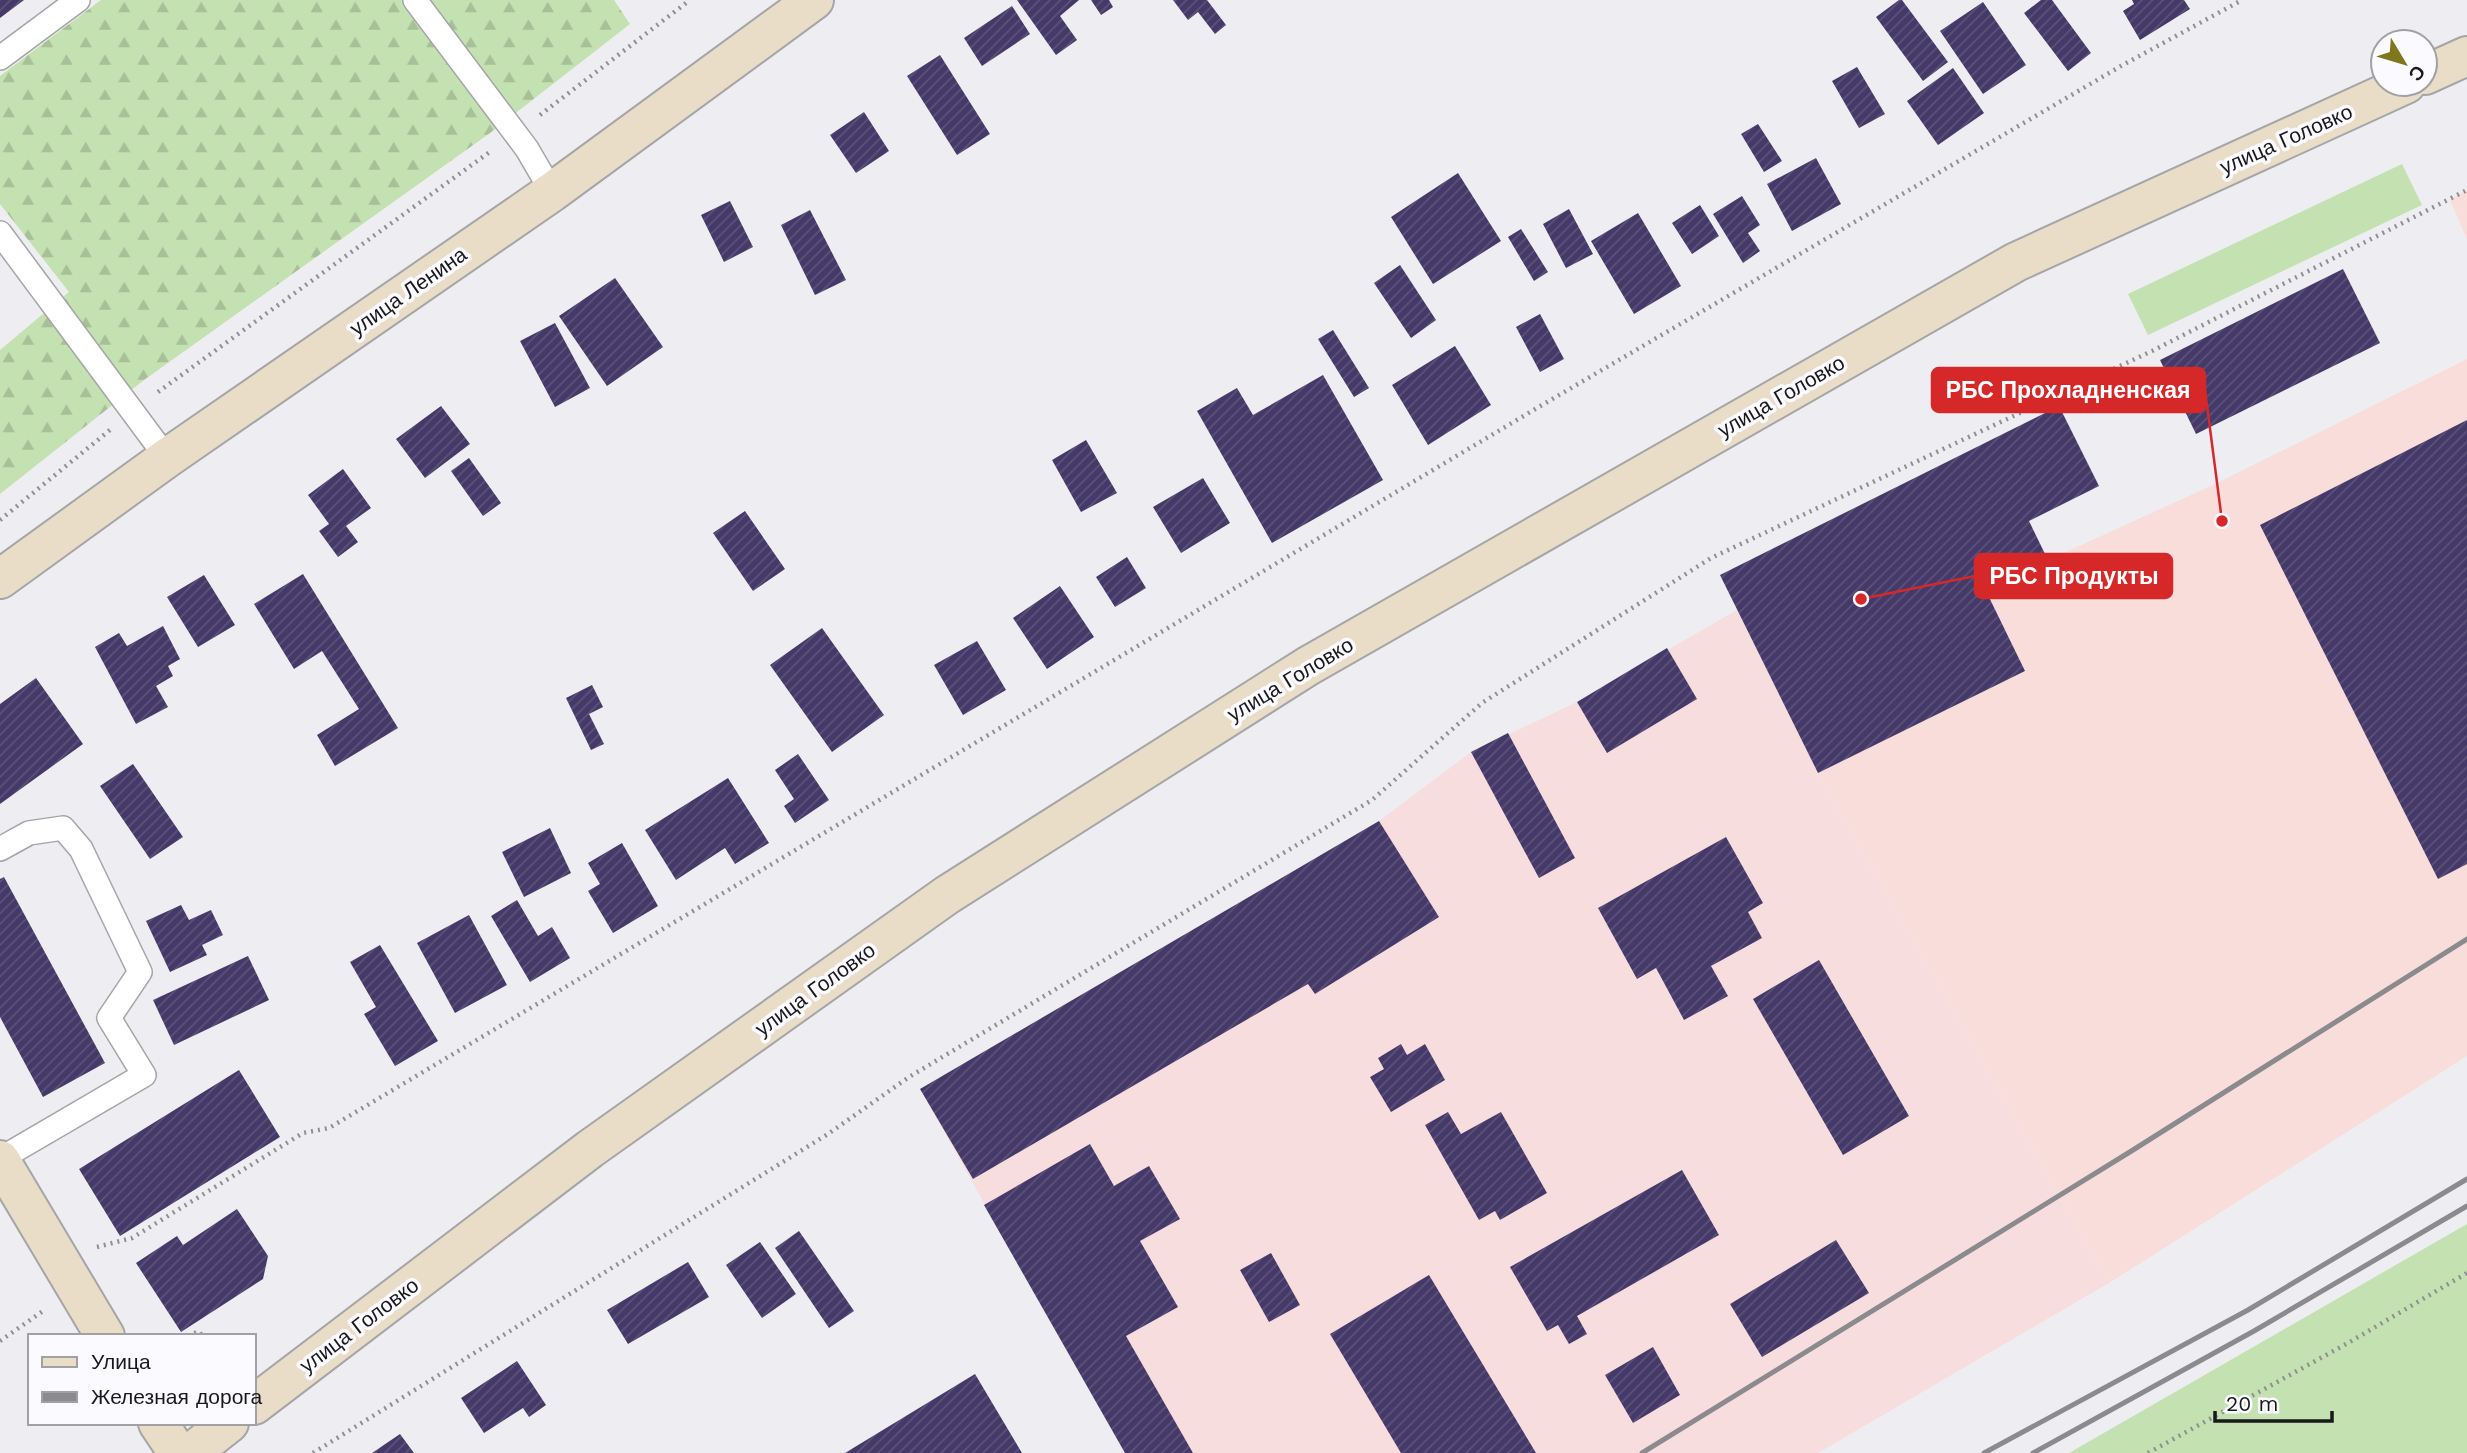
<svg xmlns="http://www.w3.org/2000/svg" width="2467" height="1453" viewBox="0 0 2467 1453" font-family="'Work Sans',sans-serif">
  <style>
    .commercial { fill: #f8ddda }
    .industrial { fill: #f8dddf }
    .grass { fill: #c3e1b1 }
    .forest { fill: url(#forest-firs) }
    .building { fill: url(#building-hatch) }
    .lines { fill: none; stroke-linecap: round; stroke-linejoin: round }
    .lane-casing { stroke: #a5a5a8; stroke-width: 26 }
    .secondary-casing { stroke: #a5a5a8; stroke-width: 42 }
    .path { stroke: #908f92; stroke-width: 4.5; stroke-dasharray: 2 5; stroke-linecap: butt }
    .lane { stroke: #fff; stroke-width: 23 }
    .secondary { stroke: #e9ddc8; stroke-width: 38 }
    .rail { stroke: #8b8a8e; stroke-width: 5 }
    .labels { text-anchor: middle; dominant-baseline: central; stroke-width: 7; stroke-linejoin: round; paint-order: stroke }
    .street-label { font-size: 21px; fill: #19181a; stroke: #fbfbff }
    .leader { fill: none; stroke: #d62828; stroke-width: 2.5 }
    .callout-dot { fill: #d62828; stroke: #fbfbff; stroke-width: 2.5 }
    .callout { fill: #d62828; stroke: #d62828; stroke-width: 2.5 }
    .callout-label { font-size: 23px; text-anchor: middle; font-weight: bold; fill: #fff }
  </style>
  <defs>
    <pattern id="forest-firs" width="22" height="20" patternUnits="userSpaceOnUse" patternTransform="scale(1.75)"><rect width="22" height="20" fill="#c3e1b1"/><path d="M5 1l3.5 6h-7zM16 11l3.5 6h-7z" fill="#a7c098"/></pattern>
    <pattern id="building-hatch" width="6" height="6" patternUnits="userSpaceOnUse" patternTransform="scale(1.75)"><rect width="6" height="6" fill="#443968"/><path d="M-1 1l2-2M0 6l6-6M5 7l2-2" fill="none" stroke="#5c5378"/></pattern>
  </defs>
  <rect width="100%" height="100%" fill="#eeeef2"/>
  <!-- commercial -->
  <path class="commercial" d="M2467,190V239L2450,200Z
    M2467,359V1056L2109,1283L1818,773L2024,671L1985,589L2215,484Z"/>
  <!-- industrial -->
  <path class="industrial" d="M1737,610L1818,773L2109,1283L1818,1453H1125L920,1089L1379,821L1471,752L1577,702Z"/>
  <!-- grass -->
  <path class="grass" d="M2402,164L2422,205L2148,335L2128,294Z
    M2467,1224V1453H2069Z"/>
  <!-- forest -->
  <path class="forest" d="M101,0H614L630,24L490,133L144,380L0,494V350L69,292L0,204V76Z"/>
  <!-- building -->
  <path class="building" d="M0,0H24L0,18Z
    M1017,0H1079L1060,16L1077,40L1056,55Z
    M1091,0H1109L1113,7L1101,15Z
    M1173,0H1207L1226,25L1215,34L1198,12L1188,20Z
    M1899,0H1902L1948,62L1923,81L1876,17Z
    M2041,0H2052L2091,53L2068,71L2024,13Z
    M2132,0H2184L2190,9L2140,40L2123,11L2134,4Z
    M1983,2L2026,65L1983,94L1940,31Z
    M1012,6L1030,34L982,66L964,38Z
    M940,55L990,134L957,155L907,76Z
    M1857,67L1885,114L1859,128L1832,81Z
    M1953,68L1984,113L1938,145L1907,101Z
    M864,112L889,151L856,173L830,135Z
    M1758,124L1782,161L1764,172L1741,134Z
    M1816,158L1841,204L1792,231L1767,184Z
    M1458,173L1501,241L1433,284L1391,217Z
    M1742,196L1760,225L1748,233L1760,251L1743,263L1713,214Z
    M730,201L753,247L724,262L701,215Z
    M1700,205L1719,236L1692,254L1672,223Z
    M1569,209L1593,254L1566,268L1543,224Z
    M810,210L846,280L815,295L781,225Z
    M1638,213L1681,286L1634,314L1591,241Z
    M1521,229L1548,272L1534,281L1508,237Z
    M1400,265L1436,320L1411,338L1374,283Z
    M2343,269L2380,343L2196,434L2160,360Z
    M615,278L663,347L607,386L559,316Z
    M1540,314L1564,359L1540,372L1516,327Z
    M555,323L590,388L555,407L520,341Z
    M1333,330L1369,388L1354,397L1318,339Z
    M1455,346L1491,405L1428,445L1392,385Z
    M1323,375L1383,480L1272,543L1197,411L1237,388L1253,415Z
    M441,406L470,444L425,478L396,439Z
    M2059,406L2099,486L2029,521L2047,558L1985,589L2025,671L1818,773L1720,575Z
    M2467,420V864L2438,879L2260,525Z
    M1086,440L1117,493L1081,512L1052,460Z
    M469,458L501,503L483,516L451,471Z
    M343,469L371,508L346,526L358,542L338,557L319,531L329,524L308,495Z
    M1203,478L1230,523L1181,553L1153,507Z
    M745,511L785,569L753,591L713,533Z
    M1127,557L1146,588L1115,607L1096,577Z
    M303,574L398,728L335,766L317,735L359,709L322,651L294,669L254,604Z
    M204,575L235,625L198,647L167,597Z
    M1060,586L1094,637L1047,669L1013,618Z
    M163,626L180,659L168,666L173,676L156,686L168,707L136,724L95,647L119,633L127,646Z
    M822,628L884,715L832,752L770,665Z
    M977,641L1006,690L963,715L934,665Z
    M1667,648L1697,699L1607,753L1577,702Z
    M36,678L83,744L0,804V704Z
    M592,685L603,707L589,714L604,744L591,750L566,698Z
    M1508,733L1575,858L1539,878L1471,752Z
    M798,754L829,800L795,823L784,806L794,799L775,770Z
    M133,764L183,837L150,859L100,786Z
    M728,778L769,843L735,864L725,848L676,880L645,830Z
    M1379,821L1439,917L1315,994L1308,984L973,1179L920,1089Z
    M550,828L571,873L524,897L502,852Z
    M1726,837L1763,903L1748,912L1762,938L1711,966L1728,996L1684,1020L1656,968L1637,979L1598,908Z
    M622,843L658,906L613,933L588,891L600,884L588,863Z
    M4,877L105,1063L43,1097L0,1017V879Z
    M517,900L538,936L552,927L570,958L530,982L491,916Z
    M181,905L189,920L211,910L223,935L202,945L207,955L170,972L146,921Z
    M469,915L507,985L455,1013L417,943Z
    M380,945L438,1041L395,1066L364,1014L376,1007L350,962Z
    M248,956L269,1000L174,1045L153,1000Z
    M1819,960L1909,1116L1843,1155L1753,999Z
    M1401,1044L1407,1055L1425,1044L1445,1080L1391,1112L1370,1077L1384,1069L1378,1058Z
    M239,1070L280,1137L120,1236L79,1169Z
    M1448,1112L1461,1134L1501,1112L1547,1193L1500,1220L1495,1211L1479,1220L1425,1125Z
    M1090,1144L1114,1186L1149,1166L1180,1219L1140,1241L1178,1307L1126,1336L1193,1453H1125L984,1205Z
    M1682,1170L1719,1235L1577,1316L1587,1334L1569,1344L1558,1325L1547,1331L1510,1267Z
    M237,1209L268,1256L263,1279L181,1332L136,1263L177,1236L183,1245Z
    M799,1231L854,1311L829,1328L775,1248Z
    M1836,1240L1869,1293L1762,1357L1730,1304Z
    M760,1242L796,1294L762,1318L726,1265Z
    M1271,1253L1300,1305L1269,1322L1240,1270Z
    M688,1262L709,1297L628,1344L607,1310Z
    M1429,1275L1536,1453H1401L1330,1334Z
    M1653,1347L1680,1395L1633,1423L1605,1375Z
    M517,1361L546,1405L529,1417L523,1408L484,1433L461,1398Z
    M975,1374L1022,1453H845Z
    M400,1434L414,1453H372Z"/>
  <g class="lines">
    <!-- lane casing -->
    <g class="lane-casing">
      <path id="lane" d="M415,0L527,149L552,192
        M0,58L78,0
        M0,233L167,458
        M0,849L29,833L63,828L81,849L140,972L109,1018L144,1075L0,1159"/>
    </g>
    <!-- secondary casing -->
    <g class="secondary-casing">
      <path id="secondary" d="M2425,75L2467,56
        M0,579L167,458L552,192L814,0
        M0,1160L105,1336
        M254,1405L590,1149L947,895L1308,666L2016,262L2406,84
        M158,1423L178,1453
        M191,1453L229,1423"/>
    </g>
    <!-- path -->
    <path class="path" d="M540,115L690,0
      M158,392L491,151
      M0,520L110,430
      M97,1247L132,1238L303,1133L329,1128L1537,408L2121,66L2242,0
      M188,1336L199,1331L202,1336
      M0,1341L43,1311
      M313,1453L828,1134L909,1077L1372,800L1482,703L1711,558L2152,351L2467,190
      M2148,1453L2348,1343L2467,1273"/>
    <!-- lane -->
    <use href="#lane" class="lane"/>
    <!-- secondary -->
    <use href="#secondary" class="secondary"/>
    <!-- rail -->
    <path class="rail" d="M1642,1453L2133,1150L2467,939
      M1984,1453L2248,1310L2467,1179
      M2033,1453L2254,1331L2467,1206"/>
  </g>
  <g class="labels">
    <!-- street labels -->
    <g class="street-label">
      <text transform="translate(2286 139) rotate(-24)">улица Головко</text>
      <text transform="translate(408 291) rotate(-35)">улица Ленина</text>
      <text transform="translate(1781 396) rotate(-30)">улица Головко</text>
      <text transform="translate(1290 679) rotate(-31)">улица Головко</text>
      <text transform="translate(815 989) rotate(-36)">улица Головко</text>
      <text transform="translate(359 1325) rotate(-37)">улица Головко</text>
    </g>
  </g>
  <!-- callouts -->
  <path class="leader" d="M2222 521L2205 390M1861 599L1975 576"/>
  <g class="callout-dot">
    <circle cx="2222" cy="521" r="7"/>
    <circle cx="1861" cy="599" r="7"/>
  </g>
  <g class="callout">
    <rect x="1932" y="368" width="273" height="44" rx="7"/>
    <rect x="1975" y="554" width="197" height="44" rx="7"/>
  </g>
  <g class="callout-label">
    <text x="2068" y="398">РБС Прохладненская</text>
    <text x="2074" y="584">РБС Продукты</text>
  </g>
  <!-- legend -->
  <rect x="28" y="1334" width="228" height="91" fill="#fbfbff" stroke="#a1a0a3" stroke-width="2"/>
  <rect x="42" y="1357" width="35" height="10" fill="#e9ddc8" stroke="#a1a0a3" stroke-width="2"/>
  <text x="91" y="1369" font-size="21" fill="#19181a">Улица</text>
  <rect x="42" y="1392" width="35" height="10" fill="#8b8a8e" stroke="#a1a0a3" stroke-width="2"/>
  <text x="91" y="1404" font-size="21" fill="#19181a">Железная дорога</text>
  <!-- north arrow -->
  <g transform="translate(2404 63) rotate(128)"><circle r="33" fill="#fbfbff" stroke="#a1a0a3" stroke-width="2"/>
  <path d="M0-5L12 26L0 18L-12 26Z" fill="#7f771b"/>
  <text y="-10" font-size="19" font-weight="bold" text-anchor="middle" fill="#19181a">С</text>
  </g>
  <!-- scale -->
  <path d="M2215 1411v10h117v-10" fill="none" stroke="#19181a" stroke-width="3.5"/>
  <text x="2226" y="1411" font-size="21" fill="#19181a" stroke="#fbfbff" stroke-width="5" paint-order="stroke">20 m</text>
</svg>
